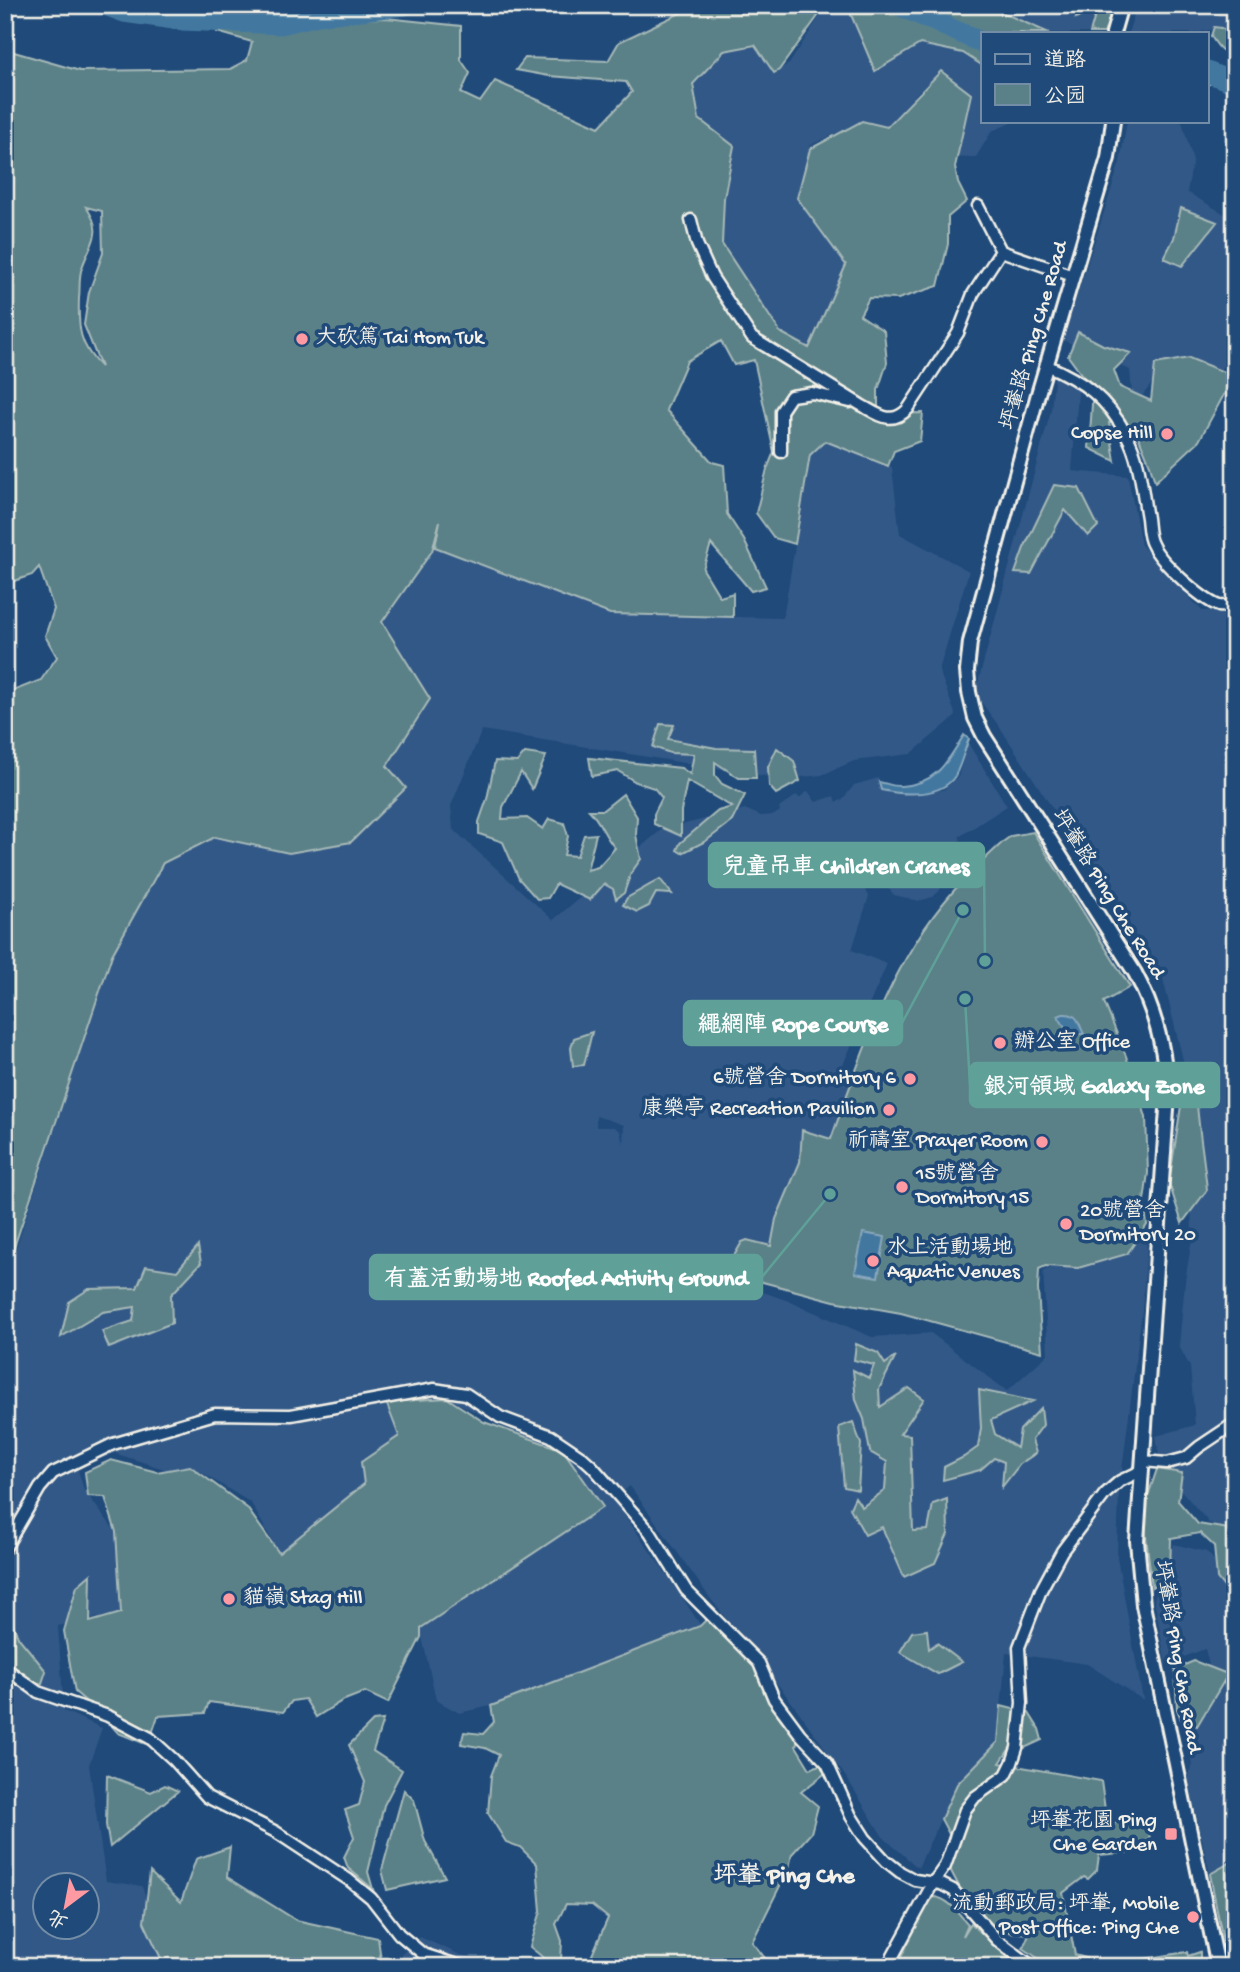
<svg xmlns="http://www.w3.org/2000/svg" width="1240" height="1972" viewBox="0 0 1240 1972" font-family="'Gochi Hand','LXGW WenKai TC',sans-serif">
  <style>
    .built { fill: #315887; fill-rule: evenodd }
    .green { fill: #5a8187; stroke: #a7b9b8; stroke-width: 2; fill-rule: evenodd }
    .water { fill: #4378a0; stroke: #8aa8bd; stroke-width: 2 }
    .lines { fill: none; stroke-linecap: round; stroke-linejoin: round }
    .river { stroke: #4378a0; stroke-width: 21 }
    .minor-casing { stroke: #f4f1e8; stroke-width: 15 }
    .tertiary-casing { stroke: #f4f1e8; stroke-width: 18 }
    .minor { stroke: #1f4a7a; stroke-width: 10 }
    .tertiary { stroke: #1f4a7a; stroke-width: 12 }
    .poi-dot { fill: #ff9aa2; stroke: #1f4a7a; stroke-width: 2.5 }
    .labels { text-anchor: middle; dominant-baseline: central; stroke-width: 7; stroke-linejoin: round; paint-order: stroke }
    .street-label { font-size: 21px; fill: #f4f1e8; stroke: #1f4a7a }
    .poi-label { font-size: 21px; fill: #f4f1e8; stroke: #1f4a7a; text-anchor: start }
    .quarter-label { font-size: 24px; font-weight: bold; fill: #f4f1e8; stroke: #1f4a7a }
    .leader { fill: none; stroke: #5fa199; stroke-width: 2.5 }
    .callout-dot { fill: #5fa199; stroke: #1f4a7a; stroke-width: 2.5 }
    .callout { fill: #5fa199; stroke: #5fa199; stroke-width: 2.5 }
    .callout-label { font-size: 23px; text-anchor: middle; font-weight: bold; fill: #fff }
  </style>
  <rect width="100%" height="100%" fill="#1f4a7a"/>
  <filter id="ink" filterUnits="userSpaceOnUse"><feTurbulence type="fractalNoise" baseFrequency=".0143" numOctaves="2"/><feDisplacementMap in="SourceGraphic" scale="14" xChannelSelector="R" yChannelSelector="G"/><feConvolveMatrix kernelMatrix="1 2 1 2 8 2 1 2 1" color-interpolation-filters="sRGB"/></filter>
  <g filter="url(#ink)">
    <!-- built -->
    <path class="built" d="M827,5L849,9L861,43L875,71L920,44L963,53L983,66V121H1016L992,131L976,157L954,158L941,71L916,94L907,108L887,127L862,121L811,145L797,198L846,265L809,349L780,332L722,244L724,176L734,146L699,119L693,84L724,51L755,45L774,72L789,64Z
      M985,5H1052L1076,18L1097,11L1090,33H1049Z
      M1137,5H1235V36L1221,28L1195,33H1128Z
      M1127,121H1182L1193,160L1187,192L1235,220V360L1222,367L1213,386L1162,370L1133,408L1130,370L1063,340L1120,162Z
      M1055,369L1079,380L1072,471L1128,476L1141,545L1202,611L1235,610V1535L1209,1523L1161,1467L1156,1436L1195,1425L1190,1367L1179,1346L1185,1281L1192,1238L1188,1080L1163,979L1001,729L975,694L1051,410Z
      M826,440L892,467L900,534L969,571L939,670L956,716L911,754L854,761L822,775L783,779L482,730L451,806L453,829L553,920L661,830L745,809L761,816L774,815L780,811L779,808L797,795L799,798L808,791L816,802L834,796L836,802L842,800L854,785L878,778L881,790L899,794L943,790L958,777L968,743L1007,806L959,837L961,839L949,854L940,890L933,897L919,901L894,895L876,874L872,878L870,876L862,885L869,896L852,950L887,964L843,1065L852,1079L831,1140L802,1130L800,1161L776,1219L771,1246L747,1240L742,1242L727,1268L755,1280L752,1288L786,1300L872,1337L931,1333L1007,1391L1048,1354L1043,1271L1052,1268H1078L1126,1254L1143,1232L1147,1248L1142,1311L1119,1495L1117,1557L1143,1700L1087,1664L1006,1653L998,1742L957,1784L918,1868L883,1837L848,1780L793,1704L710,1598L630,1486L613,1499L672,1582L701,1626L491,1706L459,1713L436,1700L420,1628L602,1507L563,1450L526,1437L447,1398L387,1402L399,1436L362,1462L364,1484L279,1553L251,1503L191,1466L167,1470L114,1453L78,1470L84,1490L116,1532L121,1613L58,1626L64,1711L102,1728L89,1765L106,1881L142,1886L172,1967H5V1282L112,955L163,863L215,837L289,853L351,842L406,788L387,767L430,699L377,614L435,547L610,614L783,618L810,455ZM596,1116L624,1125L623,1144L620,1131L614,1127H596ZM46,1884H88V1926H46Z
      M1174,1544L1207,1552L1235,1584V1860L1210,1874L1188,1778L1192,1764L1184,1732L1213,1681L1205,1649L1166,1664L1154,1599Z
      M420,1937L488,1967H387Z"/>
    <!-- green -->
    <path class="green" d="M697,5H826L779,70L774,73L755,45L724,51L693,84L699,119L734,146L724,198L722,244L780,332L809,348L846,265L797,198L810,149L862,121L887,127L941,71L971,94L955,167L958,183L967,201L948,217V244L938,286L898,299L869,298L860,315L884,331L887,363L878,390V414L923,413L920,441L894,451L888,466L825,441L810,455L795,544L774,538L756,513L767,469L774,452L754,360L734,365L721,341L687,361L666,410L712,462L724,465L727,514L744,540L766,587L751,591L711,544L703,569L720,597L733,593V617L610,614L435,547L440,521L432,551L382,622L430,699L387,766L406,788L351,842L289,853L215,837L163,863L112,955L5,1274V697L10,692L41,680L57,657L45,636L54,609L39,567L32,575L5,584V55L12,56L14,52L80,71L230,69L247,60L252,42L217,32L218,15L310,20L386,18L461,26V60L470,73L461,93L480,102L495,81L599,127L632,92L626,82L549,76L516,70L525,58L608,61L619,42ZM86,207L102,211L103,253L89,292L84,325L101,367C79,345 78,328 79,298C80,289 79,279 81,271C89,243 106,235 86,207Z
      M835,5H985L1049,33H983V66L963,53L920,44L875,71L849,10Z
      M1081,5H1126L1113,33H1090L1096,12L1076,18Z
      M1214,27L1221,28L1235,36V56C1223,54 1217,46 1211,36Z
      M1207,62L1235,77V93L1212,83L1207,85Z
      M1181,208L1217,222L1182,266L1164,258L1174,238Z
      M1078,332L1103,345L1131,353L1114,370L1120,387L1151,401L1155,364L1189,358L1234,376L1199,441L1155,482L1149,462L1134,426L1109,423L1115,461L1089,448L1093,390L1068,356Z
      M1054,485L1079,488L1098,526L1088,536L1065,510L1031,574L1015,573L1024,548Z
      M660,724L674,725L668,739L716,748L754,749L756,778H739L715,762V775L722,784L745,795L732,821L706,841L682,853L677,850L680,843L718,811L732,807L687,781L681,811V836L654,824V814L662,798L654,788L636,782L618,771L592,776L589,758L681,768L690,774L694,754L670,753L653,747Z
      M777,748L794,761L800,781L776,794L769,786L768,767Z
      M525,753L546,756L532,789L521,772L503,807L502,819L527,818L543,829L549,819L564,823L568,836L564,855L577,856L584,835L596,834L587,870L598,867L615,848C604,836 601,822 589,810H603L623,794L637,817L636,835L641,859L631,873L624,893L616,899L613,889L604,884L590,900L556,884L548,898L537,899L519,879L503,842L479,834V822L487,799L495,761L517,762Z
      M1033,832L1130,987L1104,1002L1126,1056L1146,1117L1148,1173L1144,1201L1147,1225L1127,1254L1078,1268L1045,1266L1039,1269L1038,1289L1042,1352L901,1313L834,1301L755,1280L727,1268L742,1242L747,1240L771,1246L776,1219L800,1162L802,1130L831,1139C862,1054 890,964 951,894C967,875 986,858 1004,841L1011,836Z
      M660,879L672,894L656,893L649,906L637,912L623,905L627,898Z
      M592,1032L584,1065L573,1066L571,1048L574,1038Z
      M1196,1088C1197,1122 1204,1156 1207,1190L1182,1223L1169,1183L1181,1106Z
      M198,1246L201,1263L171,1295L172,1323L109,1348L102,1331L133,1321L135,1307L103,1312L61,1337L69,1302L89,1289L137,1288L146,1266L177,1271Z
      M856,1344L878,1353L885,1364L896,1356L879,1389L880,1407L909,1388L924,1399L900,1434L910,1435L913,1531L928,1530L933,1504L947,1499L948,1534L935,1563L904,1577L882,1527L865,1535L850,1508L855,1497L862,1507L885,1490L887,1462L870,1452L864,1419L856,1400L853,1370L869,1378L874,1365L854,1360Z
      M979,1390L1033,1401L991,1420L995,1434L1017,1448L1020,1430L1041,1408L1043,1425L1032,1440L1036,1453L1020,1464L1002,1487L1004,1462L994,1458L980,1470L943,1480L944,1467L964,1457L978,1447L981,1428Z
      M447,1398L484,1422L563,1450L603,1507L421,1628V1637L388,1703L365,1692L342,1701L316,1717L305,1699L292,1701L283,1712L209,1702L205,1713L158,1716L148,1745L118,1733L104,1717L75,1692L64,1631L77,1586L91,1574L90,1622L121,1613L116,1532L105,1497L88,1496L85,1472L111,1460L157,1472L190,1466L247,1508L279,1553L364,1484L361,1462L399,1436L386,1402Z
      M853,1422L861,1444L858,1490L844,1487L839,1427Z
      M1157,1469L1182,1473L1178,1501L1198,1524L1235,1530V1601L1217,1578L1214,1546L1200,1533L1171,1538L1170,1574L1152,1587L1143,1511Z
      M5,1605L18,1637L46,1671L42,1683L36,1684L15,1667L5,1656Z
      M711,1615L752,1655L800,1734L796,1746L810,1769L824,1763L828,1771L801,1792L818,1806L811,1833L792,1854L789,1868L752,1942L765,1958L764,1967H650L646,1963L637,1967H591L589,1962L608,1918L592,1905L566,1904L556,1924L562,1941L561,1961L545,1959L530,1947L541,1911L537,1864L520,1847L506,1842L488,1813L491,1776L499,1755L485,1748L461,1744L464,1732L483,1734L494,1722L491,1706L700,1626Z
      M927,1630L929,1649L937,1643L962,1662L938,1674L900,1652L912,1632Z
      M1194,1661L1235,1677V1740L1226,1743L1233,1713L1224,1681L1197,1726L1181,1719L1177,1709L1175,1669Z
      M1001,1706L1029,1713L1039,1729L1042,1740L1018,1751L1010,1748L1000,1763L1101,1781L1107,1824L1139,1819L1150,1835L1144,1851L1099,1855L1097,1870L1088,1879L1084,1877L1063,1893L1075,1955L1086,1958L1088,1967H1051L1023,1948L1029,1934L988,1930L982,1922L978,1903L962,1892L952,1873L948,1863L949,1834L941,1819L957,1784L998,1742Z
      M383,1720L373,1751L402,1770L384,1805L368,1872L373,1889L348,1868L344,1857L354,1837L345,1810L359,1805L365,1782L349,1745L373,1721Z
      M107,1775L151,1792L165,1785L178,1791L110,1847L106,1825Z
      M404,1790L414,1800L425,1841L445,1877L387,1890L382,1870Z
      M230,1847L227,1877L296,1920L378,1938L382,1967H165L144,1922L150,1872L181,1902L196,1859Z
      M1235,1860V1967H1228L1210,1874Z
      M935,1897C949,1899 958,1913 968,1924L963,1936L971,1923L1009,1959L1022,1967H896L929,1901Z
      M1187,1952L1188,1956L1200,1952V1960L1192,1967H1096Z"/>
    <!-- water -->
    <path class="water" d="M964,735L969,739C964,751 961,765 955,776C941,798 903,795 881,790L879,782C886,783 894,787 901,786C937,784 947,762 964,735Z
      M1063,1014C1079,1013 1078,1023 1084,1034H1069L1058,1016Z
      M863,1233L885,1237L878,1277L855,1273Z"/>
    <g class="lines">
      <!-- river -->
      <path class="river" d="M105,5L124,12L181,20L281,24L318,15L405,5
        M898,5L983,43
        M1207,72L1235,83"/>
      <!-- minor casing -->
      <g class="minor-casing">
        <path id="minor" d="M978,206L1001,251
          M691,220L697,244L712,277L752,338L861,405C879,415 891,426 908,409L958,333L973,294L1001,251L1073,276
          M1046,365C1083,381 1107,398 1126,434C1140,458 1142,491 1147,518C1148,526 1148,537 1152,544C1160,562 1201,599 1219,606C1225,607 1229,605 1235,604
          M781,452V411L791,396L812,393L850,402
          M1142,1461L1167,1463L1186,1458L1199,1447L1235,1423
          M5,1548L40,1488L53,1473L113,1444L215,1414L291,1415L434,1389L466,1394L500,1417L551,1436L582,1457L592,1466L650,1532L686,1590L759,1663L774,1699L800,1734L827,1763L851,1816L865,1838L886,1861L900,1872L915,1880L941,1884L953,1890L997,1940L1033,1967
          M5,1668L38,1692L108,1716L150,1738L174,1760L207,1797L276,1832L349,1880L371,1898L399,1934L423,1954L463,1967
          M887,1967L933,1883L945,1866L965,1810L975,1797L1006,1775L1012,1763L1017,1748L1022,1703L1019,1647L1041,1590L1062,1551L1105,1494L1120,1481L1141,1471"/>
      </g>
      <!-- tertiary casing -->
      <g class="tertiary-casing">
        <path id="tertiary" d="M1113,33L1121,5
          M1113,121L1108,158L1038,394L970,642L967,671L969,692L975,718L984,736L1135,973C1158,1016 1168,1060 1167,1109L1137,1541L1143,1605L1218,1967"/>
      </g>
      <!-- minor -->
      <use href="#minor" class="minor"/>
      <!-- tertiary -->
      <use href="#tertiary" class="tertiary"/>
    </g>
  </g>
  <!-- markers -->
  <g class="poi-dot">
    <circle cx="302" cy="339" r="7"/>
    <circle cx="1167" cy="434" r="7"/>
    <circle cx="1000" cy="1043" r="7"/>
    <circle cx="910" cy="1079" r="7"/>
    <circle cx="889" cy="1110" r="7"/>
    <circle cx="1042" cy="1142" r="7"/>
    <circle cx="902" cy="1187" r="7"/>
    <circle cx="1066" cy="1224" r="7"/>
    <circle cx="873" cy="1261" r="7"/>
    <circle cx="229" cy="1599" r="7"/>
    <rect x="1164" y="1827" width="14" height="14" rx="3.5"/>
    <circle cx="1193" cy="1917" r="7"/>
  </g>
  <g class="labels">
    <!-- street labels -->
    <g class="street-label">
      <text transform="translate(1036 336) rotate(-74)">坪輋路 Ping Che Road</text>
      <text transform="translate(1107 895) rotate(58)">坪輋路 Ping Che Road</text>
      <text transform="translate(1176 1657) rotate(80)">坪輋路 Ping Che Road</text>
    </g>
    <!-- poi labels -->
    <g class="poi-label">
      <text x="316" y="339">大砍篤 Tai Hom Tuk</text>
      <text x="1153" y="434" text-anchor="end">Copse Hill</text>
      <text x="1014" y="1043">辦公室 Office</text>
      <text x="896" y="1079" text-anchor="end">6號營舍 Dormitory 6</text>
      <text x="875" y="1110" text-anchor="end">康樂亭 Recreation Pavilion</text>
      <text x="1028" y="1142" text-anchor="end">祈禱室 Prayer Room</text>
      <text x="916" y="1175">15號營舍<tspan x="916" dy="24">Dormitory 15</tspan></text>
      <text x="1080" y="1212">20號營舍<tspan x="1080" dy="24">Dormitory 20</tspan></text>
      <text x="887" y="1249">水上活動場地<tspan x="887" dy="24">Aquatic Venues</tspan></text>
      <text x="243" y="1599">貓嶺 Stag Hill</text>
      <text x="1157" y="1822" text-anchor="end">坪輋花園 Ping<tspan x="1157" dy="24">Che Garden</tspan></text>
      <text x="1179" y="1905" text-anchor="end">流動郵政局: 坪輋, Mobile<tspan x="1179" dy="24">Post Office: Ping Che</tspan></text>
    </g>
    <!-- quarter labels -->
    <g class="quarter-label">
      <text x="784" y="1877">坪輋 Ping Che</text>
    </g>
  </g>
  <!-- callouts -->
  <path class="leader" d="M985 961L984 865M963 910L902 1023M965 999L970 1085M830 1194L762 1277"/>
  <g class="callout-dot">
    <circle cx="985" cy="961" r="7"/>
    <circle cx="963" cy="910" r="7"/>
    <circle cx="965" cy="999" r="7"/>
    <circle cx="830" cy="1194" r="7"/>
  </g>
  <g class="callout">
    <rect x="709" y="843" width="275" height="44" rx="7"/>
    <rect x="684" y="1001" width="218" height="44" rx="7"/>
    <rect x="970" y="1063" width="249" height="44" rx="7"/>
    <rect x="370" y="1255" width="392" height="44" rx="7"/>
  </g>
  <g class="callout-label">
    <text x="846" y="873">兒童吊車 Children Cranes</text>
    <text x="793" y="1031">繩網陣 Rope Course</text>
    <text x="1094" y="1093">銀河領域 Galaxy Zone</text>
    <text x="566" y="1285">有蓋活動場地 Roofed Activity Ground</text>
  </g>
  <!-- margin -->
  <rect width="1240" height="1972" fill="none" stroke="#1f4a7a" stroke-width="28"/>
  <rect x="14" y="14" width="1212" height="1944" fill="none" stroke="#f4f1e8" stroke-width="2.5" filter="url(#ink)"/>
  <!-- legend -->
  <rect x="981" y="32" width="228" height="91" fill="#1f4a7a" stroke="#748da6" stroke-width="2"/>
  <rect x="995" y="54" width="35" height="10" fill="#1f4a7a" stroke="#748da6" stroke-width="2"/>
  <text x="1044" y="66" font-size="21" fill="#f4f1e8">道路</text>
  <rect x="995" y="84" width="35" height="21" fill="#5a8187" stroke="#748da6" stroke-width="2"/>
  <text x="1044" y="102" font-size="21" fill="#f4f1e8">公园</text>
  <!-- north arrow -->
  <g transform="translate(66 1906) rotate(212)"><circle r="33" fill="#1f4a7a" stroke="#748da6" stroke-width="2"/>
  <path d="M0-5L12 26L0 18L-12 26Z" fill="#ff9aa2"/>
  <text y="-10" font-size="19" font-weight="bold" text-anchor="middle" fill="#f4f1e8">北</text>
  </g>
</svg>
